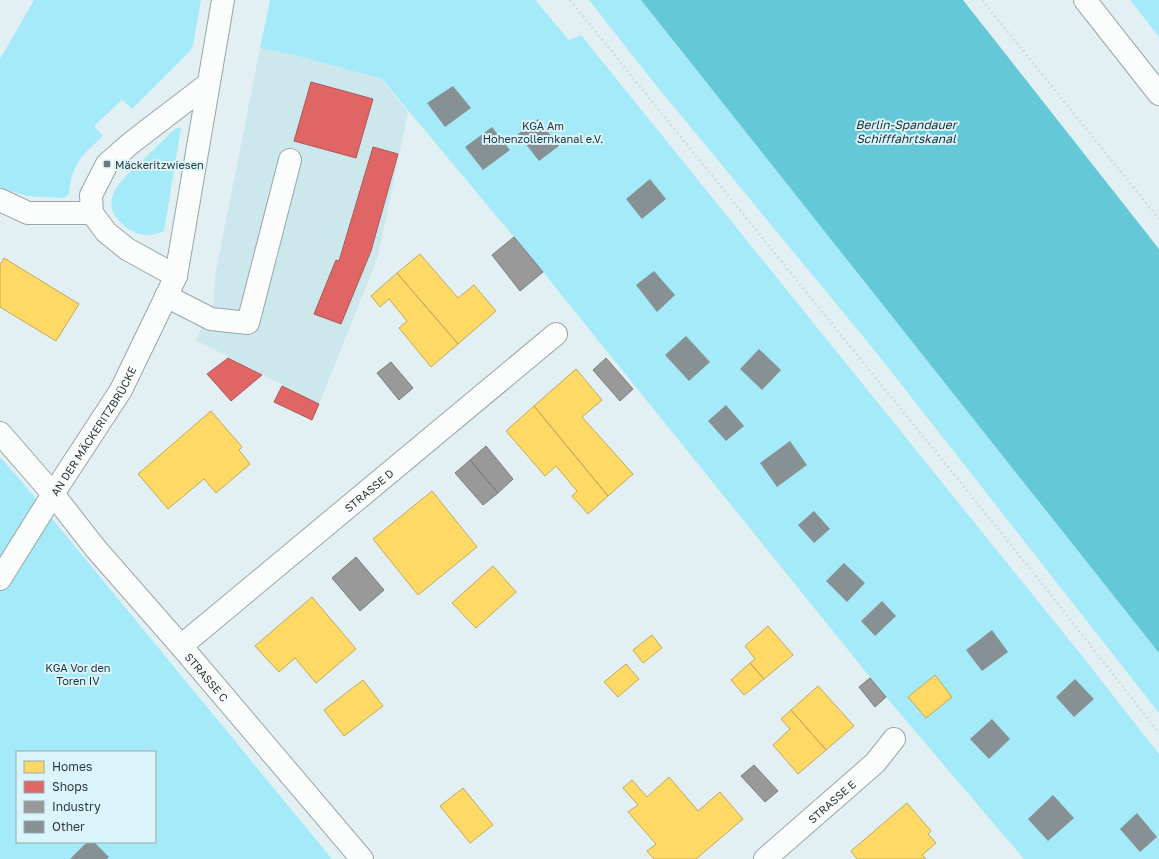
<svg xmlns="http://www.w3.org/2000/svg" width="1159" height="859" viewBox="0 0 1159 859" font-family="'Golos Text',sans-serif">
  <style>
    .built { fill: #cde8ed }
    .green { fill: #a5eaf8; fill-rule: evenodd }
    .water { fill: #65c8d9 }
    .homes { fill: #ffd966; stroke: #c0a959 }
    .shops { fill: #e06666; stroke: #ab5859 }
    .industry { fill: #999; stroke: #797c7d }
    .building { fill: #879193 }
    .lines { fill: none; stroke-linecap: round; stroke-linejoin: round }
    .minor-casing { stroke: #99a5a7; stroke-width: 24 }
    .major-casing { stroke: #99a5a7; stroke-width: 24 }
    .path { stroke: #d4d9da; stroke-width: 2.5; stroke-dasharray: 2 3; stroke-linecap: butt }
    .minor { stroke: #fbfdfd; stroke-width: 22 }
    .major { stroke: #fbfdfd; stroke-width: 22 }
    .poi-dot { fill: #6d797b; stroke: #daf5fb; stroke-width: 1.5 }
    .labels { text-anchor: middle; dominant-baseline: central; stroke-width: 4; stroke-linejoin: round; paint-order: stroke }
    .park-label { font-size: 11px; fill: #1e3438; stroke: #daf5fb }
    .poi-label { font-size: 11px; fill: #2e393b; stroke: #daf5fb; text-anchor: start }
    .street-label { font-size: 11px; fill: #2e393b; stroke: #daf5fb }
    .water-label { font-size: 12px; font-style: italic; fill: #182e33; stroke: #daf5fb }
  </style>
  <rect width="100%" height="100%" fill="#e2f0f3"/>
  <!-- built -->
  <path class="built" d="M260,48L294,55L381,79L408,112L378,257L319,404L196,340L214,301L215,276Z"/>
  <!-- green -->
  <path class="green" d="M34,0H201L193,46L190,51L132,109L122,100L94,126L103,136C82,155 72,164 69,193L64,198L27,196L0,188V59Z
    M270,0H535L569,40L581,35L1079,652L1159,754V859H1024L886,697L543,272L382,79L294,55L260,48Z
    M589,0H641L1159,653V713L875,351L651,79Z
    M1130,0H1159V37Z
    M176,128H181L164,231C150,237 141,237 127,228C93,203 122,179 143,160C154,149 165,138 176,128Z
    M0,457L22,482L332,859H0ZM17,752H155V842H17Z"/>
  <!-- water -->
  <path class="water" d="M641,0H963L1159,249V653Z"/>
  <!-- homes -->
  <path class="homes" d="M420,254L458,298L474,285L496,311L458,344L397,273Z
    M4,258L79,304L56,341L0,307V265Z
    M397,273L458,344L431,367L399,328L407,321L389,299L380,307L371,296Z
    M576,369L602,400L582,417L633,474L608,496L534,406Z
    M534,406L608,496L588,514L572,496L577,491L556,466L545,476L506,431Z
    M211,411L242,447L239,450L250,464L216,493L204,479L168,509L138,474Z
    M432,491L477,547L418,595L373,539Z
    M493,566L516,592L476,628L452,603Z
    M312,597L356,649L316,683L295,658L279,672L255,646Z
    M768,626L793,655L764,679L750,663L755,659L745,646Z
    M652,635L662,648L643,663L633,650Z
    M750,663L764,679L744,695L731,680Z
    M626,664L639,679L618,697L604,682Z
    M935,675L952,697L926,718L908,697Z
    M363,680L383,706L344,736L324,710Z
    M818,686L854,726L826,750L791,710Z
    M791,710L826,750L798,774L773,745L790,729L781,719Z
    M669,777L698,811L720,792L743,819L696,859H654L647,851L656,844L628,812L638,805L623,788L632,780L647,797Z
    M463,788L493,825L470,843L440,806Z
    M907,803L931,831L928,834L936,843L922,855L926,859H857L851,851Z"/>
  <!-- shops -->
  <path class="shops" d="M311,82L373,99L356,158L294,141Z
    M373,147L398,154L371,251L341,324L314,314L336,260L339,261Z
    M228,358L262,375L231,401L207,374Z
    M282,386L319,404L312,420L274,402Z"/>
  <!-- industry -->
  <path class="industry" d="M514,237L543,272L520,291L492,255Z
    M606,358L633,389L620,401L593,370Z
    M391,362L413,388L399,400L377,373Z
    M486,446L513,479L498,493L470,460Z
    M470,460L498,493L483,505L455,473Z
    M356,557L384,590L360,611L332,578Z
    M870,678L886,697L875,707L859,687Z
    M754,765L778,791L765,802L741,776Z"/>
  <!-- building -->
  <path class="building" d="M453,86L471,108L445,127L427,103Z
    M538,119L559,146L539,161L518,134Z
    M492,127L510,150L483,170L465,147Z
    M650,179L666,199L642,219L626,199Z
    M654,271L675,295L657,312L636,285Z
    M686,336L710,362L689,381L665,355Z
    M759,349L781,370L762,390L740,369Z
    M726,405L744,426L726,441L708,421Z
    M790,441L807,465L777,487L760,463Z
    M814,511L830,529L814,543L798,525Z
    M844,563L865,583L847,602L826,581Z
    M882,601L896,616L875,636L861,621Z
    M992,630L1008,652L982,671L966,650Z
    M1075,679L1094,699L1074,717L1056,697Z
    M992,719L1010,739L989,759L970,739Z
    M1053,795L1074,818L1048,841L1028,819Z
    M1137,813L1157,837L1140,852L1120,829Z
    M87,842H94L109,857L107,859H70Z"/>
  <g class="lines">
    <!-- minor casing -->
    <g class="minor-casing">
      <g id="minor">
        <path d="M0,200L28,213H92"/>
        <path d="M176,276L127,249L106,232L92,213L91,195L107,164L131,143L208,84"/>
        <path d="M166,296L211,319L248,323L290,160"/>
        <path id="s1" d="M0,433L53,494L96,549L181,646L362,859"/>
        <path id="s2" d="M0,579L53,494L121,390L176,276L223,0"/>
        <path id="s3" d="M181,646L556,334"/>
        <path id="s4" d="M765,859L875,763L894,739"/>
      </g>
    </g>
    <!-- major casing -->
    <g class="major-casing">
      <path id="major" d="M1085,0L1159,94"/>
    </g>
    <!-- path -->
    <path class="path" d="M570,0L1036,576L1159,733
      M982,0L1159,219"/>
    <!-- minor -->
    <use href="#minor" class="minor"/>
    <!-- major -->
    <use href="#major" class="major"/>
  </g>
  <!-- markers -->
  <rect class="poi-dot" x="103" y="160" width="8" height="8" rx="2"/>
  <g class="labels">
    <!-- park labels -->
    <g class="park-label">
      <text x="543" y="125">KGA Am<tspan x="543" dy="13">Hohenzollernkanal e.V.</tspan></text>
      <text x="78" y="667">KGA Vor den<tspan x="78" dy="13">Toren IV</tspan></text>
    </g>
    <!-- poi labels -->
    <g class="poi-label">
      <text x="115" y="164">Mäckeritzwiesen</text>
    </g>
    <!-- street labels -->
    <g class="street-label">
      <text stroke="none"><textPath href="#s2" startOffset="175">AN DER MÄCKERITZBRÜCKE</textPath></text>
      <text stroke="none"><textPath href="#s3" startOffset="244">STRASSE D</textPath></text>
      <text stroke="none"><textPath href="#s1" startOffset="320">STRASSE C</textPath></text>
      <text stroke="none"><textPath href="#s4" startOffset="88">STRASSE E</textPath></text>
    </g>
    <!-- water labels -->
    <g class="water-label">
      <text x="906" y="124">Berlin-Spandauer<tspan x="906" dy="14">Schifffahrtskanal</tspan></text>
    </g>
  </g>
  <!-- legend -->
  <rect x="16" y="751" width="140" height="92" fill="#daf5fb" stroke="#95aaae"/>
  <rect x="24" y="761" width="20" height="12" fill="#ffd966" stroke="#95aaae"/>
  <text x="52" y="771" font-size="12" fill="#2e393b">Homes</text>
  <rect x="24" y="781" width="20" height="12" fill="#e06666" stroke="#95aaae"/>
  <text x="52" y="791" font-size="12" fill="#2e393b">Shops</text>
  <rect x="24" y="801" width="20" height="12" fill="#999999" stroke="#95aaae"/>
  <text x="52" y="811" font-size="12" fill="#2e393b">Industry</text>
  <rect x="24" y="821" width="20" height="12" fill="#879193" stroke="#95aaae"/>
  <text x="52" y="831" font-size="12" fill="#2e393b">Other</text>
</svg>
